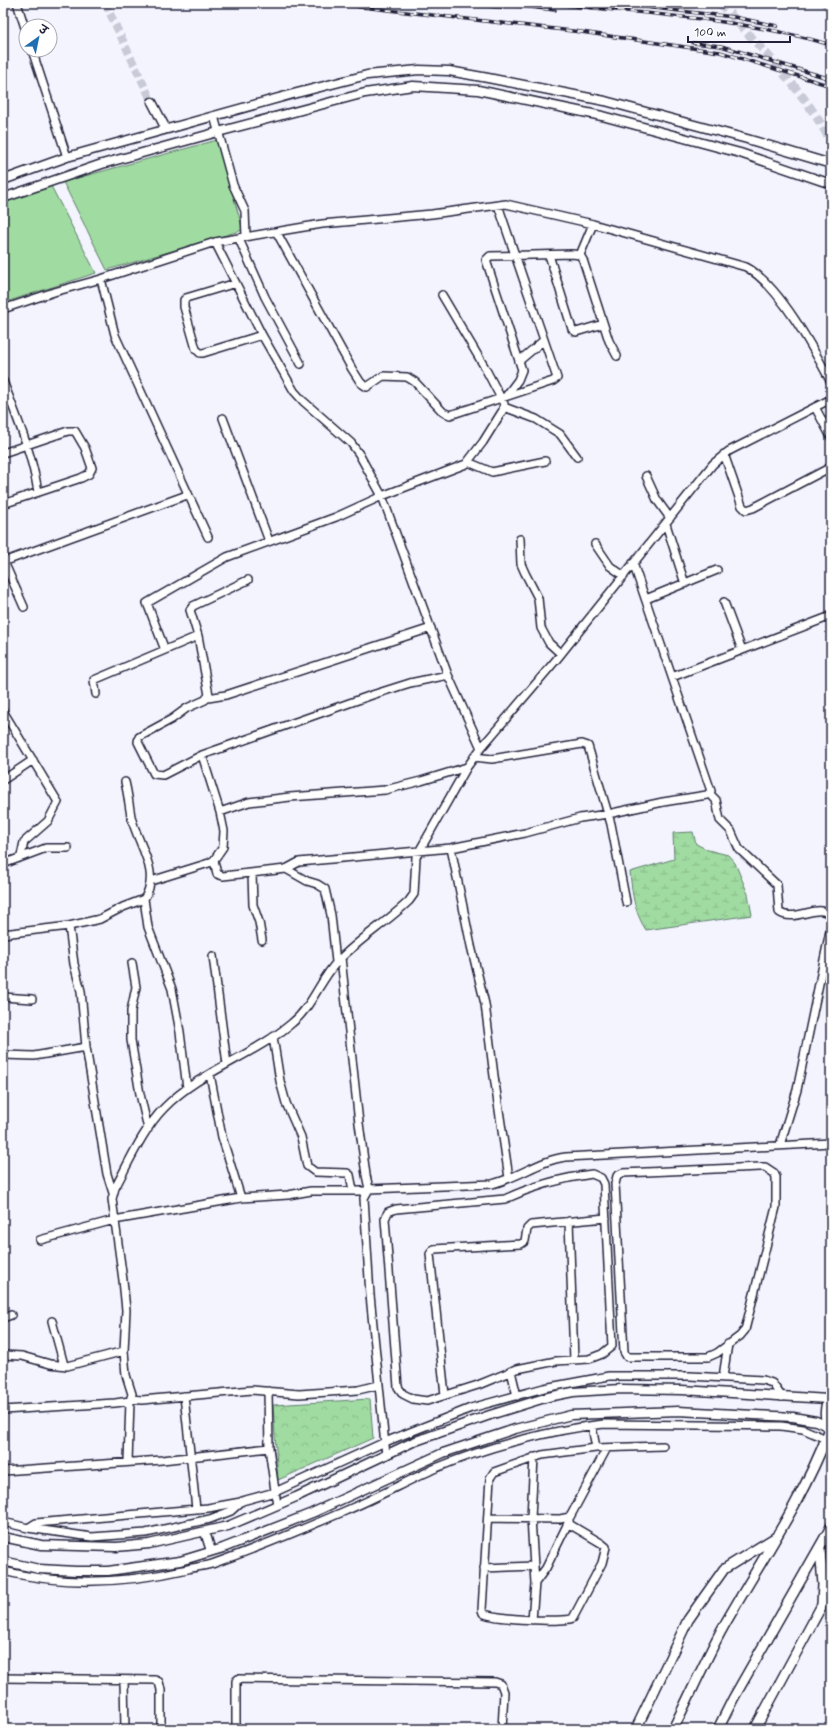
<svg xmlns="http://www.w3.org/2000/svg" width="834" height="1732" viewBox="0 0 834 1732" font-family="Mynerve,'Playpen Sans Deva',sans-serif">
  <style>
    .grass { fill: #a0dba1; stroke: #617e6e }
    .wetland { fill: url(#wetland-marsh); stroke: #617e6e }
    .park { fill: url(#park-crowns); stroke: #617e6e }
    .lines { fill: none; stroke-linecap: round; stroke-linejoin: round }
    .tertiary-tunnel { stroke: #c9cad7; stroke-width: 8; stroke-dasharray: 8 4; stroke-linecap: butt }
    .secondary-tunnel { stroke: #c9cad7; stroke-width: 9; stroke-dasharray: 9 4.5; stroke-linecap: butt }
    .minor-casing { stroke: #22223b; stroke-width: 10 }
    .tertiary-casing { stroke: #22223b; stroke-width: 11 }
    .secondary-casing { stroke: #22223b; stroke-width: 12 }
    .minor { stroke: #fff; stroke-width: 7 }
    .tertiary { stroke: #fff; stroke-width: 8 }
    .secondary { stroke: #fff; stroke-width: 9 }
    .rail-casing { stroke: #22223b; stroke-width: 3.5 }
    .rail { stroke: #fff; stroke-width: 2; stroke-dasharray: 6; stroke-linecap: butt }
  </style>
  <defs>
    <pattern id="wetland-marsh" width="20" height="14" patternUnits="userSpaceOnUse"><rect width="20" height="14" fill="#a0dba1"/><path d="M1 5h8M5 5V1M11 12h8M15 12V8" fill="none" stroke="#8abc8c"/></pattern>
    <pattern id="park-crowns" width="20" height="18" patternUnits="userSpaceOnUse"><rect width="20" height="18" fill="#a0dba1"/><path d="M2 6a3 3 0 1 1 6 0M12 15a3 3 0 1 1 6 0" fill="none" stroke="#8abc8c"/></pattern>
  </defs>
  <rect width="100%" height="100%" fill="#f3f4fe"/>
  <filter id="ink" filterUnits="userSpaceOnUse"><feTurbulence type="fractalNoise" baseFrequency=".025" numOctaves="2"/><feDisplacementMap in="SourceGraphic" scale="8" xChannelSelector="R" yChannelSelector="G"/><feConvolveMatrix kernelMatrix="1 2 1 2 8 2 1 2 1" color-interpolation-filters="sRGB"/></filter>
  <g filter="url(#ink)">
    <!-- grass -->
    <path class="grass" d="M217,140L243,230L107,270L63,182Z
      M51,186L96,273L3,303V203Z"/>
    <!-- wetland -->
    <path class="wetland" d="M693,832L696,844L708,850L728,855L735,863L748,894L752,915L646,930C634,912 632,893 630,872L674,859L673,833Z"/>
    <!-- park -->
    <path class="park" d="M370,1399L373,1438L278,1480L273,1405Z"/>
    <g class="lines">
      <!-- tertiary-tunnel -->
      <path class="tertiary-tunnel" d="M105,3L152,102"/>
      <!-- secondary-tunnel -->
      <path class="secondary-tunnel" d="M720,3C759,47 804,89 831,142
        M825,3L831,10"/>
      <!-- minor casing -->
      <g class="minor-casing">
        <path id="minor" d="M17,3L26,31
          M32,50L67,157
          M214,116L233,185L245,211L246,236
          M277,233L352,369L361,383L367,387L383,376L407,377L415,382L443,412L450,415L553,381L557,378L498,205
          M239,239L265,297L301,364
          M215,242L262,335L294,391L303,401L351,443L359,454L382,496L448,675L481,748
          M549,255L572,329L576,332L603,324
          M580,255L593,224
          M101,279L115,335L208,537
          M236,283L186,298L184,300V307L196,349L200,353H203L262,335
          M3,309L54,292L101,279L215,242L322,224L432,214L506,204L593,224L746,267C779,285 813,348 831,382
          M519,361L544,340
          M3,381C17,418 32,453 38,492
          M506,396L518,380L522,370L486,260L490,256L572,254L580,255L583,260L609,341L617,356
          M504,407L536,419L560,434L577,457
          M815,407L831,437
          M223,418L269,541
          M3,453L68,431H75L85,448L92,468L89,474L81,478L3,504
          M724,454L742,506L746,510L753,508L831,467
          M468,462L492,472L545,461
          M646,476L657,500L670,518
          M666,524L685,584
          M520,539L521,564L525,573L538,598L541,628L549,643L561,654
          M595,544L610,566L624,576
          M3,562L187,495
          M4,562L24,607
          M248,580L193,606L190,610L198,636L209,695L205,700L187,708L172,719L139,737L138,742L154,774L163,775L202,755L372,695L410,683L448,675
          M646,599L717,570
          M724,602L742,650
          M198,636L165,650L147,603L227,557L336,517L382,496L466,464L483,442L503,410L504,404L484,366L442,295
          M672,677L831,616
          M96,694L94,680L165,650
          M208,698L226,695L431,628
          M3,711L58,802L48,821L24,842L21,856
          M474,757L492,759L582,744L588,746L611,824L626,902
          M3,780L33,760
          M709,793L716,800L720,820L731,831L739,849L777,885L779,912C795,924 819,901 831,916
          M220,812L249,802L290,797L385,790L421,781L467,767
          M214,860L217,874L223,876L286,869L299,862L451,848
          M3,864L46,848H68
          M286,869L307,881L317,884L325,889L331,915L336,962
          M252,873L253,905L259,922L262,940
          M151,881L209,863L214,860L223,847L224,831L220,812L202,755
          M144,899L148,927L172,989L180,1032L187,1088
          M69,926L74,964L81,991L86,1047L107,1174L113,1193
          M3,934L69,926L100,919L123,907L144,899C162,872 137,844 131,816C129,805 128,794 125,782
          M213,956L227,1064
          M341,958L359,1123L366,1175L369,1189
          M132,963L136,987L131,1011V1040L140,1094L148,1129
          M3,997L32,999
          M273,1037L280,1081L286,1103L301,1137L307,1166L315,1172L347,1173L350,1175L353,1190
          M3,1055L34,1056L86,1047
          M210,1074L222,1137L241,1198
          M780,1145L797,1090L831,926
          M760,1167H765L774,1173L776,1177V1207L745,1330L740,1336L717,1353L708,1357H627L624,1352L615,1184L617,1176L623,1173Z
          M592,1174L601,1178L604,1184L612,1346L602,1354L589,1359L556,1361L517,1369L478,1385L427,1401L413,1399L403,1394L398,1387L385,1219L388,1212L396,1209L505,1199C533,1186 562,1178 592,1174Z
          M509,1178L494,1076L485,1004L471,946L451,848L525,833L580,818L608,814L663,802L707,795L711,791L633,563
          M569,1221L574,1360
          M40,1240L114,1220L241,1198L288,1195L311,1191H367
          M3,1318L11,1315
          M52,1321L64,1365
          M3,1355L22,1356L50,1364L67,1366L124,1351
          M511,1371L517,1396
          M723,1377L728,1344
          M268,1391L269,1448L277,1505
          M445,1395L430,1254L434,1249L521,1244L525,1241L527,1229L531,1225L606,1218
          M184,1396L196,1509
          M131,1399L142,1400L252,1390L299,1394L358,1390L379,1385
          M3,1410L115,1403L130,1401L132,1394L126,1375L124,1351L126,1310L123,1280L112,1199L115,1188C129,1162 144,1128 164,1108C200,1071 253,1056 292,1023C312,1007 320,980 337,962C359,939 386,923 409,901L414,894L416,857L467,767L481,748L556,660L713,464L729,451L831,399
          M592,1426L596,1448
          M386,1455L370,1295L364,1198L369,1189L492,1184C518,1178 540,1160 566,1157L831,1143
          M128,1462L130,1401
          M3,1471L162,1460L269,1448
          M488,1518L560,1519L570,1517L607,1448
          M3,1522L28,1528L92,1537L146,1533L210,1519L231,1511L242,1501L275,1492L385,1442L471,1408L544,1388L609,1376H690L763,1380L772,1383L782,1397
          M569,1524L601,1543L606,1547L602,1563L573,1618C566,1623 490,1619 483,1613L482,1610L490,1478L494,1472L542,1455L596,1448L663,1446
          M28,1528L36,1523L208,1508L241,1502
          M484,1568L534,1566
          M3,1571C63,1586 128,1583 188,1569C196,1567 205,1566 212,1564C257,1548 301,1530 345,1511C376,1498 405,1482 436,1468C486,1447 550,1430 604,1424L781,1426L803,1429L826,1439
          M535,1583L546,1568L569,1521
          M532,1620L535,1583L531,1518L534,1457
          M3,1678L155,1680L159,1682L161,1690V1729
          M124,1680L125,1729
          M236,1729V1681L238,1679L495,1682L501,1684L504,1692L502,1729"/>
      </g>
      <!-- tertiary casing -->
      <g class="tertiary-casing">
        <path id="tertiary" d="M152,102L166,129
          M3,180L67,157L293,94L367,75L419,70L449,71L488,78L605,101L747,139L831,164
          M3,198L102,164L218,132L365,93L413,86L478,90L602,116L740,153L831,184
          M205,1532L211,1551
          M3,1537L41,1545L116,1547L149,1544L228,1526L296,1497L413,1442L490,1415L548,1397L573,1392L621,1389L682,1390L828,1399
          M3,1561L39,1569L76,1571H108L180,1561L223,1548L312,1513L443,1453L515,1429L571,1415L678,1411L793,1417L816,1421L827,1426"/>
      </g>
      <!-- secondary casing -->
      <g class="secondary-casing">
        <path id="secondary" d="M831,1394C823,1406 824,1422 831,1434
          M636,1729L688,1620L724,1569L776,1537
          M673,1729C689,1697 704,1663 721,1631C758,1565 802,1502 829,1431
          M718,1729L733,1699L831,1527
          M755,1729L822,1605L823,1584L820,1549"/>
      </g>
      <!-- minor -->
      <use href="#minor" class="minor"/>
      <!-- tertiary -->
      <use href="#tertiary" class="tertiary"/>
      <!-- secondary -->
      <use href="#secondary" class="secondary"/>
      <!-- rail casing -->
      <g class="rail-casing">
        <path id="rail" d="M327,3L581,32L720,52L831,86
          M437,3L501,7
          M495,3L555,10
          M546,3C641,14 739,17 831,45
          M608,3L734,17L777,26
          M693,43L721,46L831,79"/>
      </g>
      <!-- rail -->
      <use href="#rail" class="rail"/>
    </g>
  </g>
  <!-- margin -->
  <rect width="834" height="1732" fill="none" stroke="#fff" stroke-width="16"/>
  <rect x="8" y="8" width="818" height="1716" fill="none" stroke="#22223b" stroke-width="1.5" filter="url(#ink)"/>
  <!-- north arrow -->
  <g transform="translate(38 38) rotate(33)"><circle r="19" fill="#ffffff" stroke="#a7a7b1"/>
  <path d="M0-3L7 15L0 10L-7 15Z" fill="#1f6fb2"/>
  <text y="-6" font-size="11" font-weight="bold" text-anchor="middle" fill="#22223b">उ</text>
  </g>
  <!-- scale -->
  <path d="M688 36v6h102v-6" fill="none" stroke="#22223b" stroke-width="2"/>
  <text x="694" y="36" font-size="12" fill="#22223b" stroke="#ffffff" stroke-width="3" paint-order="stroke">100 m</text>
</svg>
